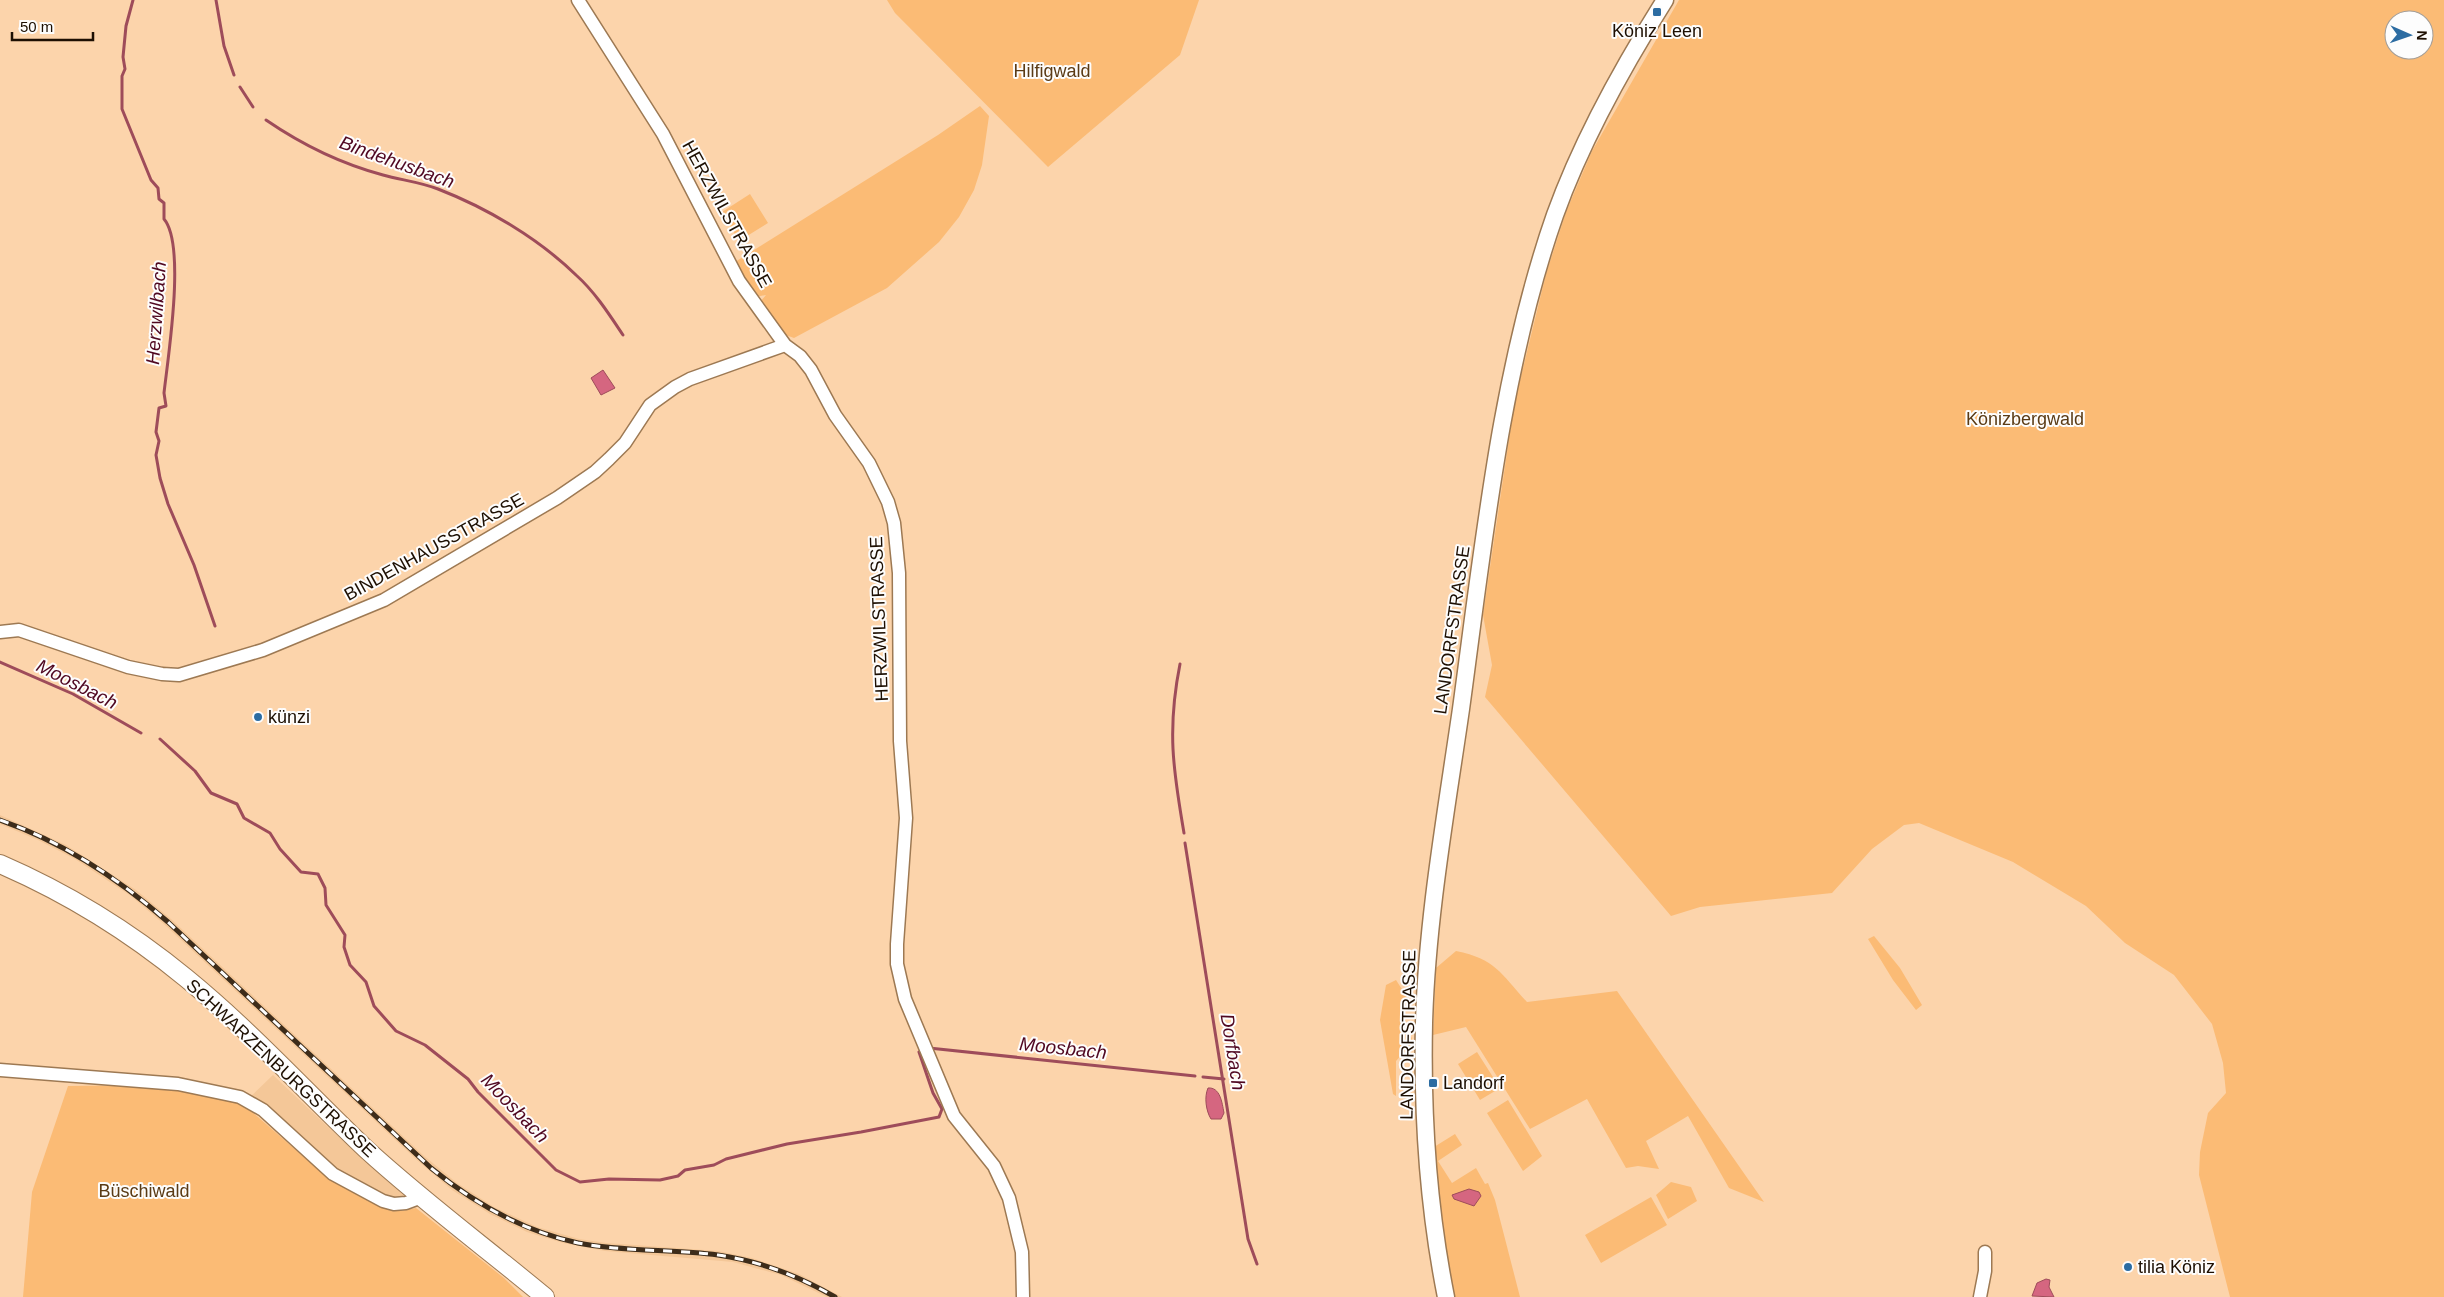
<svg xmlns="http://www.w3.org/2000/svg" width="2444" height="1297" viewBox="0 0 2444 1297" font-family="Helvetica,sans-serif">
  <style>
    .built { fill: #f4c798 }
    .green { fill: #fbbb75; fill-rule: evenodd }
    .water { fill: #d56680; stroke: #9e4c5a }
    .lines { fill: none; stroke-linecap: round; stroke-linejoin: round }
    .stream { stroke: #9e4c5a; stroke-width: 3 }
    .minor-casing { stroke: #9d7953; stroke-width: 15 }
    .tertiary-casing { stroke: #9d7953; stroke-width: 19 }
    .secondary-casing { stroke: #9d7953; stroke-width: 20 }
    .minor { stroke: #fff; stroke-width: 12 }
    .tertiary { stroke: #fff; stroke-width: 16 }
    .secondary { stroke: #fff; stroke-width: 18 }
    .rail-casing { stroke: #3d2c1a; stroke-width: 5 }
    .rail { stroke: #fdfdfd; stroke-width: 3; stroke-dasharray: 9; stroke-linecap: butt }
    .poi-dot { fill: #2c6ca2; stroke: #fdfdfd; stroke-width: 2 }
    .labels { text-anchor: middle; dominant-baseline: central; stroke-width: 4; stroke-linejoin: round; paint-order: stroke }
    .poi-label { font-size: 18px; fill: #1d0f02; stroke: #fdfdfd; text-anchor: start }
    .park-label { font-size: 18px; fill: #5b3b15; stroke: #fdfdfd }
    .street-label { font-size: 18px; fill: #1d0f02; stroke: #fdfdfd }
    .water-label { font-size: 19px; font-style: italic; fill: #500821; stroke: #fdfdfd }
  </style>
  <rect width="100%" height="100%" fill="#fcd4ab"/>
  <!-- built -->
  <path class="built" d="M0,815L66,845L136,890L171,919L423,1155L457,1183L494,1207L537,1227L579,1239L606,1243L718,1251L752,1258L799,1274L842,1297H827L781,1275L733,1262L605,1251L563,1243L527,1232L490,1214L452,1190L418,1161L165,925L131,896L75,859L38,840L0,824Z
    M273,1075L363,1160L407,1198L385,1197L334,1172L266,1111L243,1104Z"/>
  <!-- green -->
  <path class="green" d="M887,0H1199L1180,55L1048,167L895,13Z
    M1679,0H2444V1297H2230L2199,1175L2200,1152L2208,1113L2226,1093L2223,1063L2212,1024L2174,975L2125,943L2086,906L2013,862L1919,823L1904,825L1872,849L1832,893L1700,907L1671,916L1485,697L1492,665L1483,615L1514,405L1546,274L1566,212L1592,151ZM2394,20H2424V50H2394Z
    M980,106L989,116L982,165L974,190L959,217L939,242L887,288L794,338L783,334L760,302L766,295L755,297L735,262L938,135Z
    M750,194L768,223L739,241L722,212Z
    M1874,936L1900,968L1922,1005L1916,1010L1893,980L1868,939Z
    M1456,951C1496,959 1501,974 1527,1002L1617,991L1764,1202L1729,1188L1688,1116L1646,1141L1659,1169L1638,1166L1626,1168L1587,1099L1530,1129L1466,1027L1433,1035L1436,968Z
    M1396,980L1407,997L1401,1008L1413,1042L1396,1061V1096L1393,1094L1380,1020L1386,985Z
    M1477,1052L1500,1088L1480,1100L1458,1064Z
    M153,1085L243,1104L313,1165L346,1188L401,1211L416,1208L504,1278L523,1297H23L32,1192L68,1086Z
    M1508,1100L1542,1156L1523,1171L1487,1113Z
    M1455,1134L1462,1145L1438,1161L1452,1183L1476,1168L1485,1184L1488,1183L1495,1200L1520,1297H1453L1444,1251L1434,1147Z
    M1671,1182L1691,1187L1697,1201L1668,1219L1656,1195Z
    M1651,1197L1667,1225L1601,1263L1585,1235Z"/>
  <!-- water -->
  <path class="water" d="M603,370L615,388L601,395L591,378Z
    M1208,1088C1220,1087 1222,1102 1224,1113L1221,1119H1211C1206,1111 1204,1097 1208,1088Z
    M1469,1189L1479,1192L1481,1196L1474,1206L1454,1199L1452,1195Z
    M2046,1279L2050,1280L2049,1287L2054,1297L2032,1296L2037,1283Z"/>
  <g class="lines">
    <!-- stream -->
    <path class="stream" d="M133,0L126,26L123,57L125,69L122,76V109L151,180L158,188L159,199L164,203V219C186,245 168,357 164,393L166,406L159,408L156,432L159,441L156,455L160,478L168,504L194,565L215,626
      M216,0L224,46L234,75
      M240,87L253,107
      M266,120C301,144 342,164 383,175C401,180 420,182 438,189C487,208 538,238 576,275C595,292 609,314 623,335
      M0,662L73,694L141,733
      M1180,664C1167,729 1173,769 1184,833
      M160,739L195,771L211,793L237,804L244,818L270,833L280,849L301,872L318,874L325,888L326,905L345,935L344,947L350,965L366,982L374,1006L396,1031L425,1045L468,1079L478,1092L556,1170L580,1182L609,1179L660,1180L678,1176L685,1170L714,1165L726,1159L787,1144L861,1132L939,1117L942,1109L933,1093L919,1052
      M1185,843L1248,1239L1257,1264
      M929,1048L1195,1076
      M1203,1077L1224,1079"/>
    <!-- minor casing -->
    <g class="minor-casing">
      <path id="minor" d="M578,0L663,134L739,281L785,345L800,356L811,370L835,415L869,463L888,502L894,523L899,573L900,741L906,818L897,944V964L905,999L954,1116L994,1166L1009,1198L1022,1252L1023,1297
        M0,632L19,630L128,667L162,674L179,675L263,650L384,600L557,498L595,472L609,459L625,443L650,405L675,387L690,379L785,345
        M0,1070L178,1084L240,1097L263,1110L333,1174L383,1201L394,1204L406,1203L422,1197
        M1980,1297L1985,1271V1252"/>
    </g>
    <!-- tertiary casing -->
    <g class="tertiary-casing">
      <path id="tertiary" d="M1446,1297C1428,1207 1422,1115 1424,1023C1427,918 1446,813 1461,709C1483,548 1501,369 1555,215C1582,140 1622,68 1665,0"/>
    </g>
    <!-- secondary casing -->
    <g class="secondary-casing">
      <path id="secondary" d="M0,864C67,893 130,932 186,978C251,1031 307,1093 367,1150C424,1202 486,1248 545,1297"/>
    </g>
    <!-- minor -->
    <use href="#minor" class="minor"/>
    <!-- tertiary -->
    <use href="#tertiary" class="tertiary"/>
    <!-- secondary -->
    <use href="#secondary" class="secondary"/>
    <!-- rail casing -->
    <g class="rail-casing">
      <path id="rail" d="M0,820C63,842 118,878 168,922L431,1168C475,1204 523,1231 578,1243C624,1252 671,1249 718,1255C759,1261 799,1276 835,1297"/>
    </g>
    <!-- rail -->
    <use href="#rail" class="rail"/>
  </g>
  <!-- markers -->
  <g class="poi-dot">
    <rect x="1652" y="7" width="10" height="10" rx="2.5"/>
    <circle cx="258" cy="717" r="5"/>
    <rect x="1428" y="1078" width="10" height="10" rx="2.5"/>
    <circle cx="2128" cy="1267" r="5"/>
  </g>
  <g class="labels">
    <!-- poi labels -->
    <g class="poi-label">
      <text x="1657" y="31" text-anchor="middle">Köniz Leen</text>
      <text x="268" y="717">künzi</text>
      <text x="1443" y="1083">Landorf</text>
      <text x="2138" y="1267">tilia Köniz</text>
    </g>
    <!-- park labels -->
    <g class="park-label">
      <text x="1052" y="71">Hilfigwald</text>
      <text x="2025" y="419">Könizbergwald</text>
      <text x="144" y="1191">Büschiwald</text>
    </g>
    <!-- street labels -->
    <g class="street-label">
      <text transform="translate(727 214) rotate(61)">HERZWILSTRASSE</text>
      <text transform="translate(434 547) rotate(-29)">BINDENHAUSSTRASSE</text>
      <text transform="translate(879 619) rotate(-92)">HERZWILSTRASSE</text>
      <text transform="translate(1452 630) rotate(-82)">LANDORFSTRASSE</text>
      <text transform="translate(1408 1035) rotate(-89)">LANDORFSTRASSE</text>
      <text transform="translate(281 1068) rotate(43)">SCHWARZENBURGSTRASSE</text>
    </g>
    <!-- water labels -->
    <g class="water-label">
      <text transform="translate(397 162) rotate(20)">Bindehusbach</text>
      <text transform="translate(156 313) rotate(-86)">Herzwilbach</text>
      <text transform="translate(77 684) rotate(27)">Moosbach</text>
      <text transform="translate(1063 1048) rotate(6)">Moosbach</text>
      <text transform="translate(1233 1052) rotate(81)">Dorfbach</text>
      <text transform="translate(515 1108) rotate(46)">Moosbach</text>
    </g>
  </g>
  <!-- north arrow -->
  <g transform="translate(2409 35) rotate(92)"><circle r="24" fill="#fdfdfd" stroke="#a39e99"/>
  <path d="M0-4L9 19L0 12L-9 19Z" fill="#2c6ca2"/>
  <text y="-8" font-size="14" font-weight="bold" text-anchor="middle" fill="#1d0f02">N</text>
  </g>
  <!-- scale -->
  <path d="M12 32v8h81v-8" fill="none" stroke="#1d0f02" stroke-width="2.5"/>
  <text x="20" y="32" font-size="15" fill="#1d0f02" stroke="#fdfdfd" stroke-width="4" paint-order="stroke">50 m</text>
</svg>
